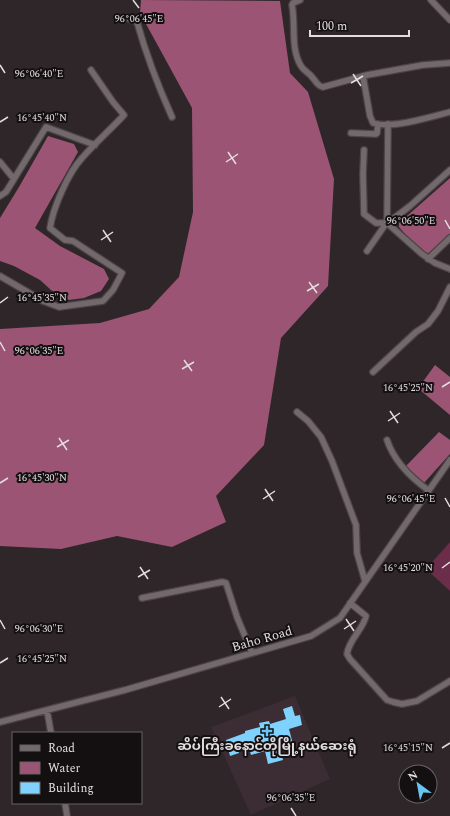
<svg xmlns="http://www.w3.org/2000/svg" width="450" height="816" viewBox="0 0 450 816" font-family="Spectral,'Noto Sans Myanmar',serif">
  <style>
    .built { fill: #3b2d33 }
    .green { fill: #6b2d49 }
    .water { fill: #9b5473 }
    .building { fill: #7fd2fd }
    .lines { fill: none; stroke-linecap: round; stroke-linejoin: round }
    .minor-casing { stroke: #4b4547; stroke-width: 8 }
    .minor { stroke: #73696d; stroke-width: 5.5 }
    .ticks { fill: none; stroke: #e3dddf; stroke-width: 1.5 }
    .poi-dot { fill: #69c4f1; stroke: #141011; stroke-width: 1.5 }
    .labels { text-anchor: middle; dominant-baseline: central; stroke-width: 4; stroke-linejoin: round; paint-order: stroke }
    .street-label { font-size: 13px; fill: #e3dddf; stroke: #141011 }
    .poi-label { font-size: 13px; font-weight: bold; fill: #e3dddf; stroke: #141011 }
    .ticks-label { font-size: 10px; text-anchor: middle; fill: #e3dddf; stroke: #141011; stroke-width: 4; stroke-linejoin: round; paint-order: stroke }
  </style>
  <rect width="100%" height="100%" fill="#2e2629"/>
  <!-- built -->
  <path class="built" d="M295,696L330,779L251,815L211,727Z"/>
  <!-- green -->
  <path class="green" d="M450,542V591L426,569Z"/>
  <!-- water -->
  <path class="water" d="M141,0L280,1L290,73L308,92L334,179L328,286L281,338L264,445L216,496L226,522L172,547L117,536L61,549L0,546V329L100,323L149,309L179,277L193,212L192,108L140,13Z
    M48,136L74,144L78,152L35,228L60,246L104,269L109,279L101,291L84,298L69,300L51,290L40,280L14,266L0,261V218L19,187Z
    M450,178V234C443,241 433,255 422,254L399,227V223Z
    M435,365L450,377V415L420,390L419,387Z
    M439,432L450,440V454L424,483L419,480L406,466Z"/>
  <!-- building -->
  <path class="building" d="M292,706L295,716L300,715L302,725L289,729L293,744L280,747L283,760L268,764L265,751L251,755L247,741L237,744L239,753L230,756L226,740L245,733V731L260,727L259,723L269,721L270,724L286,719L283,709Z"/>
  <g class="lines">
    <!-- minor casing -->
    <g class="minor-casing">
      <path id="minor" d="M300,0L293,3L292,5C296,25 290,48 301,66C304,71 309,73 312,77C316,81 317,86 323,87L367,75L423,65L450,63
        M431,0L450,20
        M125,17L137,22C146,54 158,86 172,117
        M363,76L370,116L373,123C391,129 431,117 450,112
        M351,133L376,134L377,133L378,124
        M364,150L363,174L364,214L376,223H387L422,254L435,263L450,269
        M0,162L14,179
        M0,196L6,192L46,127L95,145
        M387,223L388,124
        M367,251L385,225L410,206L450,170
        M428,259L450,238
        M0,276L43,301L59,307L103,301L113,290L122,273L73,241L65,240L50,228C53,208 68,173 82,158C95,143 110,130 124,115L113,102L91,70
        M373,372L416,332L428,324L438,311L450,287
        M297,412L308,421L321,437L332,461L356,525L357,553L365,581
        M387,440C394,461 410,477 428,490
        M142,598L222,582L226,583L237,617L252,653
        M350,603L366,616C363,630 349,639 347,654L350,659L387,700L393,702L402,704L417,701L450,681
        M47,710L51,733
        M0,722L125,690L311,636L340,618L450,460
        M65,803L67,816"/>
    </g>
    <!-- minor -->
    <use href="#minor" class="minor"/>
  </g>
  <!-- ticks -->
  <path class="ticks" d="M133,0L139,8M0,65L5,73M353,74L361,86M351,83L363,76M0,122L8,117M228,152L236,164M226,162L238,154M445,220L450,229M103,230L111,242M101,240L113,232M309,282L317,293M307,291L319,284M0,303L8,297M0,342L5,351M184,360L192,371M182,369L194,362M442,387L450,382M390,411L398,423M388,421L400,413M59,438L67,450M57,447L69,440M0,483L8,478M265,489L273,501M445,498L450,507M263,499L275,491M140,567L148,579M442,568L450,562M138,577L150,570M346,619L354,631M0,620L5,629M344,629L356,621M0,663L8,658M221,697L229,709M219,707L231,699M442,748L450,743M291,808L296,816"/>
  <!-- markers -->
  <path class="poi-dot" d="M265 725h4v4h4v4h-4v4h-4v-4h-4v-4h4z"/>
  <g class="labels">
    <!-- street labels -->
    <g class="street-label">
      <text transform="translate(262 639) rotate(-16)">Baho Road</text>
    </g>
    <!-- poi labels -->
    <g class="poi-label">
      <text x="267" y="746">ဆိပ်ကြီးခနောင်တိုမြို့နယ်ဆေးရုံ</text>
    </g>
  </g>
  <g class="ticks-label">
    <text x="139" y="22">96°06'45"E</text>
    <text x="39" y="77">96°06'40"E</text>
    <text x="42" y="121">16°45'40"N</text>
    <text x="411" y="224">96°06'50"E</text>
    <text x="42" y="301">16°45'35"N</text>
    <text x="39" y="354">96°06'35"E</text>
    <text x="408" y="391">16°45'25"N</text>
    <text x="42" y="481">16°45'30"N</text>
    <text x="411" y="502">96°06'45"E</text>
    <text x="408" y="571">16°45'20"N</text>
    <text x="39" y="632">96°06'30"E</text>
    <text x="42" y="662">16°45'25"N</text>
    <text x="408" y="751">16°45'15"N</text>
    <text x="291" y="801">96°06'35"E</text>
  </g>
  <!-- legend -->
  <rect x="12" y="732" width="130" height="72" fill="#141011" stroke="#676263"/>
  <rect x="20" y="745" width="20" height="6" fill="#73696d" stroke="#676263"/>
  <text x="48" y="752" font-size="12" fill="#e3dddf">Road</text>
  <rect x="20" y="762" width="20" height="12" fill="#9b5473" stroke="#676263"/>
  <text x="48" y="772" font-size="12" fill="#e3dddf">Water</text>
  <rect x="20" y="782" width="20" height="12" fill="#7fd2fd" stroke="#676263"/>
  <text x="48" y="792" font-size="12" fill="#e3dddf">Building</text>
  <!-- north arrow -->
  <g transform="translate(418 784) rotate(328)"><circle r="19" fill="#141011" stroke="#676263"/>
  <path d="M0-3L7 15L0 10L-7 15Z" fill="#69c4f1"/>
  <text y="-6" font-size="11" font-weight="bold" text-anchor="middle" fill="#e3dddf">N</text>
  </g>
  <!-- scale -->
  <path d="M310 30v6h99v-6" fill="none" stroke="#e3dddf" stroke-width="2"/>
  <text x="316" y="30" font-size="12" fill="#e3dddf" stroke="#141011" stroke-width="3" paint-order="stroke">100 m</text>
</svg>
